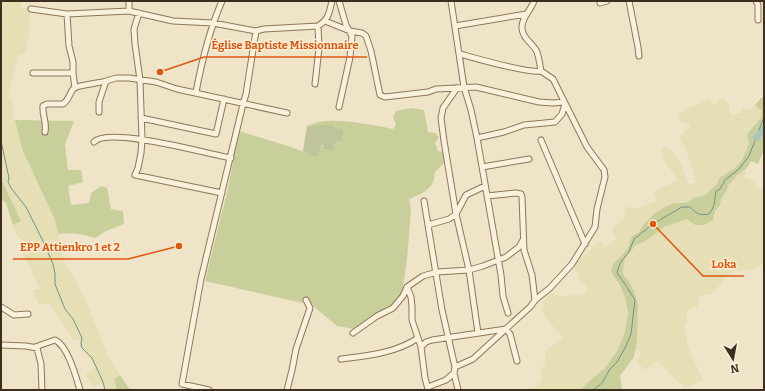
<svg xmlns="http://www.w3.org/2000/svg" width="765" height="391" viewBox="0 0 765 391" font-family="Bitter,serif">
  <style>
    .farmland { fill: #e6deb5 }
    .green { fill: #c9cf9b }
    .cemetery { fill: #bfc49a }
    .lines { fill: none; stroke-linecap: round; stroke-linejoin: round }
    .stream { stroke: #6f938a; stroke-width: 1 }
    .river { stroke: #a9c4bc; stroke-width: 6 }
    .minor-casing { stroke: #8d765c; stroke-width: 7 }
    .minor { stroke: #faf1dc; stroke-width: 5 }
    .leader { fill: none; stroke: #df570d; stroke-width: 1.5 }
    .callout-dot { fill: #df570d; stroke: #f7eed8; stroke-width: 1.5 }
    .callout-label { font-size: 11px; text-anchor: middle; font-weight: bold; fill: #df570d; stroke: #f7eed8; stroke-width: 3; stroke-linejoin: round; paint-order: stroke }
  </style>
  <rect width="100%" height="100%" fill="#f0e4c8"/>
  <!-- farmland -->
  <path class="farmland" d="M1,1H21V8L30,9V25L26,53L18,56L8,99H12L13,112L22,149L55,220L64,262L84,296L108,356L120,375L114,379L117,390H105L102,384L92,387L86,374L96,368L80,346V340H74L50,304H38L33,290L40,289L19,244L24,243L22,238H18L14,230L13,225L21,221L1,179Z
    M710,98L714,105L723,98L728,102L731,115L742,113L741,108L750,110L755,105L762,111L760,119L742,160L735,168L719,178L717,184L705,195L694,198L686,203H674L665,207L643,225L639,232L632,236L628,248L620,255L614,277L619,283L625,297L628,314L624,335L616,353L604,369L588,382L581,390H532L539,384L542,379L540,370L545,364V351L563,338L547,319L543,312V302L552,293L556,295L567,296L574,293L578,296L587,292L585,284L578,278L577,271H573L579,260L601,240L605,246L612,244L616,238L611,231L616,224L626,217L624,210L629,206L632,208H638L656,201L653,193L660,188L678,180L663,159L661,149L666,147L674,152L683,168L688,184L696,182L686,150L679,138L691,125L680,121L677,114Z
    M747,168L744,177L756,182L757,188L764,189V263L756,269L736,271L726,275L719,286L710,295L704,294L698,298V306L686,311L687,322L684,325L688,347L703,380L685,388L673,378L657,361L645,370L637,362L642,350L635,351L637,342V327L629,281L623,274V269L625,258L636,245L644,242L664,227L687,219L695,225H704L709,222L712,220L715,211L720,205L721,199L726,192L728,186L737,175Z"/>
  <!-- green -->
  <path class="green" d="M764,97V150L758,164L751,161L747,168L737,175L728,186L726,192L721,199L720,205L715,211L713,220L704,225H695L687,219L664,227L644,242L636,245L625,258L623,269V274L629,281L634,291L638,305L637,342L634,357L620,376L622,390H581L588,382L604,369L616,353L624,335L628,314L625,297L619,283L614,277L611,271L613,264L628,248L632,236L639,232L643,225L654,214L665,207L674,203H686L694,198L705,195L717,184L719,178L735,168L742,160L749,144L747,134L760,119L762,111L755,105L761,98Z
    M411,108L424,110L428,132L435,133L439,137L435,143L438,151L446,152L445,162L435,172C434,190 423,193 409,199L411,211L407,259L402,294L389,309L371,317L354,329L337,326L319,311L305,297L302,303L205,281L228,188L239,131L291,147L310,154L320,146H333L338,141L336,128L320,125L307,126C313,124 320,121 326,121C346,120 373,125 393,129L396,125L393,117L396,111Z
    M15,120L74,121L65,144L68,170H81L83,182L68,186L71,205L89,203L91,193L101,186L107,188L111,209L123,211L124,224L106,231L95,238C82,234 72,232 58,234L55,220L22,149Z
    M1,179L21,221L13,225L6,203L1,200Z
    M120,375L130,390H117L114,379Z"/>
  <!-- cemetery -->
  <path class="cemetery" d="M320,125H332L336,128L342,129L343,132L342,141H338L333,146L335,148L332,151L325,149L323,145L320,146C320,150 320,152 317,156H312L303,151L307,126Z"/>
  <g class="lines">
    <!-- stream -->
    <path class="stream" d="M1,141L9,178L8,182L11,188L26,207L43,241L53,264L55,274V284L65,309L73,319L82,338L81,343L82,348L92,358L103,382L105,390
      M593,390L602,383L610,369L617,362L625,348L631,334L635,300C629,291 624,282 617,273L620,263L629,252L634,239L653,224L682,207H690C697,214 700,216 709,214C716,205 714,201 716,191L720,189L725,180L739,169L749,156L764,117"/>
    <!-- river -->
    <path class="river" d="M756,138L764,129"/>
    <!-- minor casing -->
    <g class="minor-casing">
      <path id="minor" d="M451,1L464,87L471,110L477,138L501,275L503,296L508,313
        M534,1C531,10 523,16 522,26C521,38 533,43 537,52C539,58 540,65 541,71L553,79L587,147L604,170L605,177L597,209L595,227L572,264L550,288L535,300
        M629,1L638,47L639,56
        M756,1L758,5V20
        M600,3L607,1
        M31,9L67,14L129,11L173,21L213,23L256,31L264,29L318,26C329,19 329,13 332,1
        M129,11V1
        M139,13L134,29L135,44L140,80L142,139L141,153L138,168L135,175L222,193
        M325,21L350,31L362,33L366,36L371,51L380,95L385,97L428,92L436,89L476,87L539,102L553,103L564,102
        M455,26L526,14
        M460,54C475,58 529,74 541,71
        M33,73H73V62L69,46L67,14
        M73,73L75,88
        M315,84L319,48L318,26
        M457,88L443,108L441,118L444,141L456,214L469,270L478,333
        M196,92C202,60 209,31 222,1
        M339,107L350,57L352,36L346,25L339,1
        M99,112V102L106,81L116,78H129L156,82L177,89L287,113
        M141,118L216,134L224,99
        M45,132C47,122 42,115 43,106L47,104H63C70,99 69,93 74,88C78,85 100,83 106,81
        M477,138L504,132L524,125L555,122L562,114L565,104
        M541,140L585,244
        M94,142C108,126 208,154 231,158
        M482,167L529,159
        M424,201L442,310L455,367L454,373L446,380L428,387
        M428,225L449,219L456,214L466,195L485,186
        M407,287L411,297L412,306V320L421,347L425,378L428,389
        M1,307L14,315L28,314
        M353,333L377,316L393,308L403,296L407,287L423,276L437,272L469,270L483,266L506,257L519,247L523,240
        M1,345L26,346L37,348L41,364L42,390
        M35,347L55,340C68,346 76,377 80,390
        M421,347L426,342L432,340L506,329L510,334L517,361
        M341,359C367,356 396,353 418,338
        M455,367L473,359L531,306L535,300L532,275L524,250L522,197L521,194L516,193L487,196
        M454,373L458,390
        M209,390L182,384L201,279L243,104L246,94L256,31
        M287,390L292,370L296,349L310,308L306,300"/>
    </g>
    <!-- minor -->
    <use href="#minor" class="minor"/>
  </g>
  <!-- callouts -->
  <path class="leader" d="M160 72L204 57H367M179 246L128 259H13M653 224L703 276H744"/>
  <g class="callout-dot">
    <circle cx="160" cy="72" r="4"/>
    <circle cx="179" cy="246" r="4"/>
    <circle cx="653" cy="224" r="4"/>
  </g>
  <g class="callout-label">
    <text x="285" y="49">Église Baptiste Missionnaire</text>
    <text x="70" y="251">EPP Attienkro 1 et 2</text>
    <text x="724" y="268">Loka</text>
  </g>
  <!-- border -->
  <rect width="765" height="391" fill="none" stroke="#3d2e20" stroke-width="4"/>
  <!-- north arrow -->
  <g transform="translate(733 359) rotate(169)" stroke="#f7eed8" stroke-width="3" paint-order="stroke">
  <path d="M0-3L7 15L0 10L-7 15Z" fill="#3d2e20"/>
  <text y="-6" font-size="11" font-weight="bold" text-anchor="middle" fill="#3d2e20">N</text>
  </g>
</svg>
